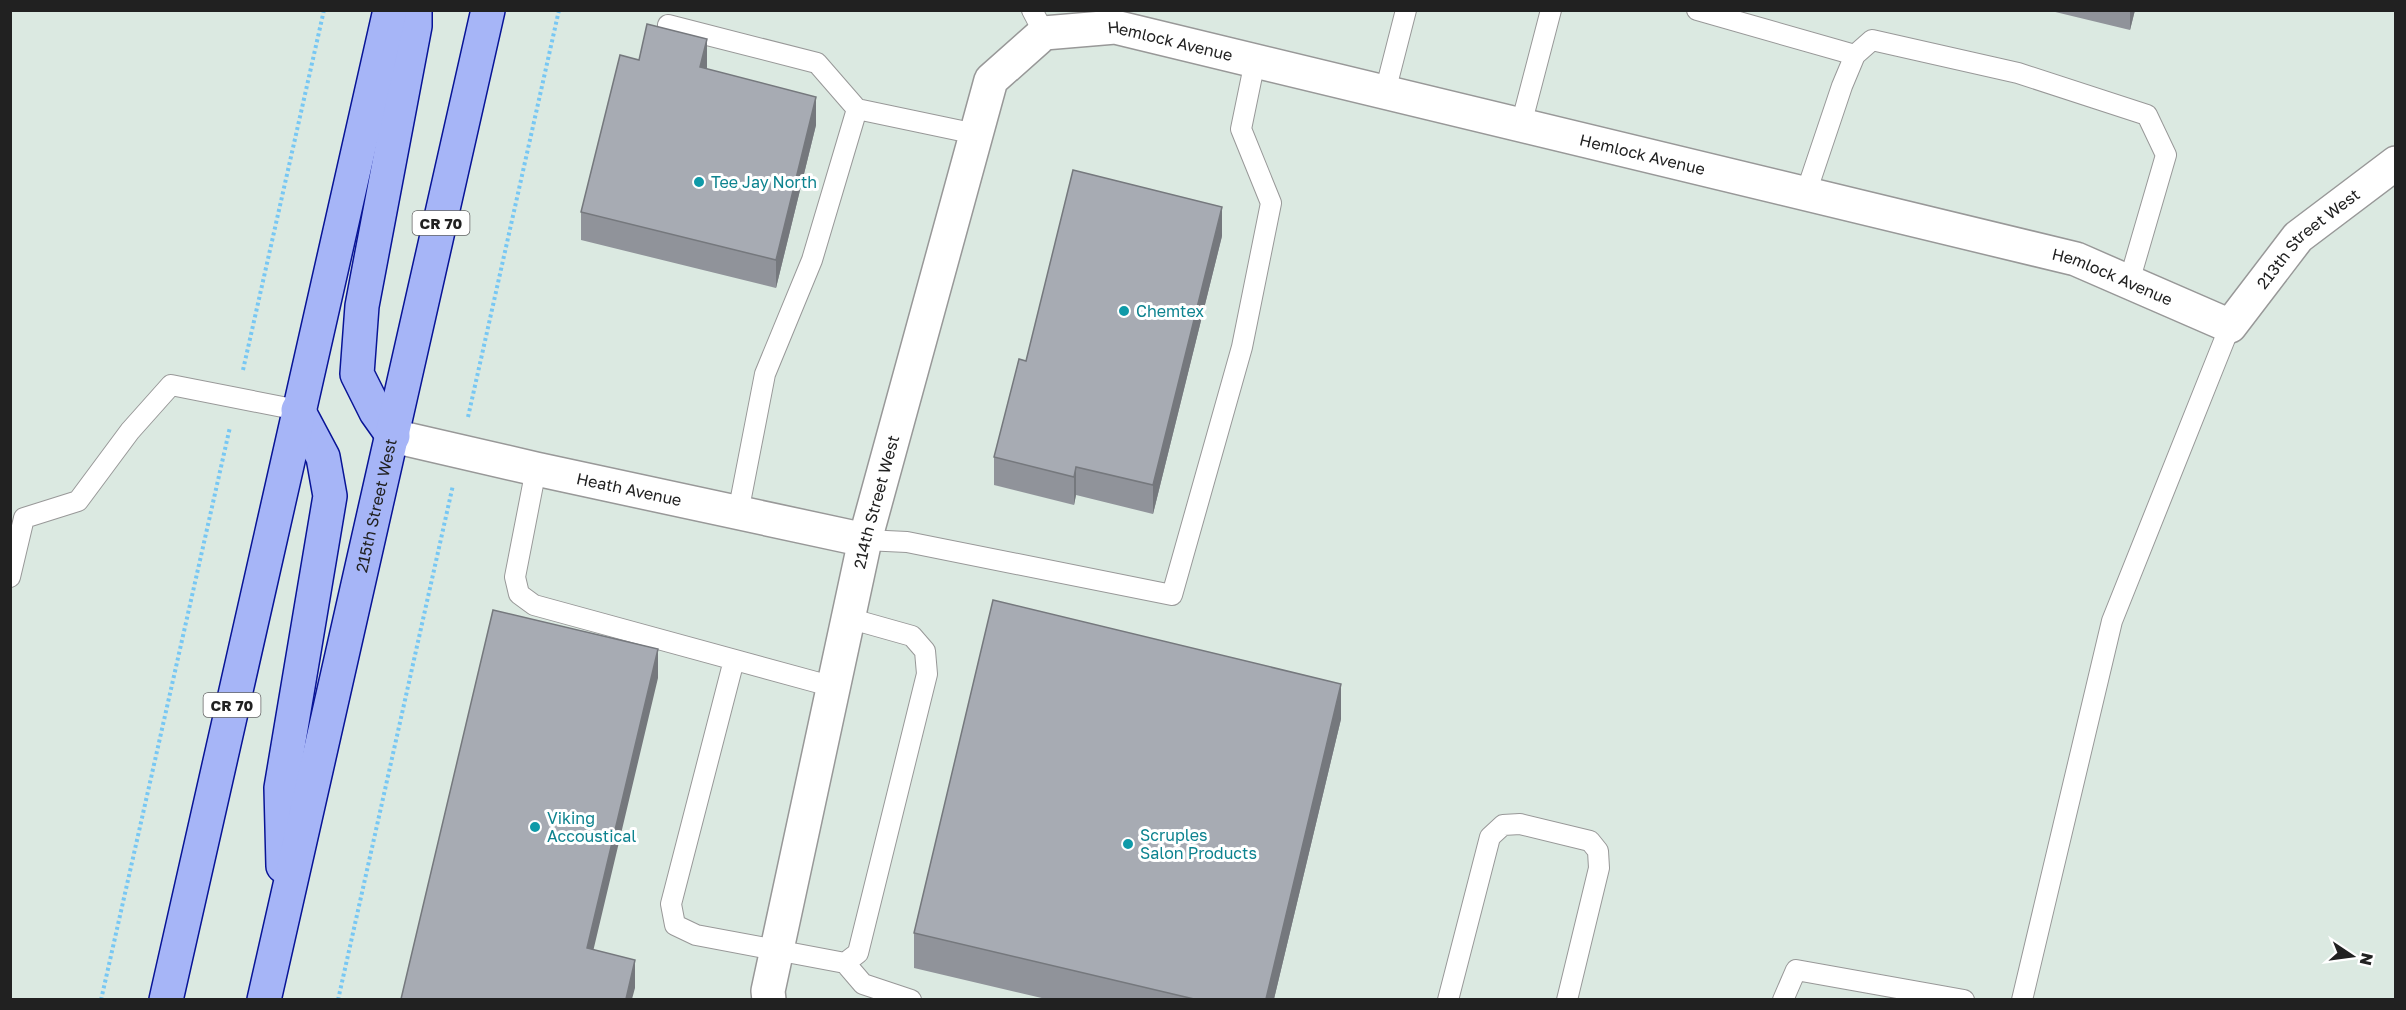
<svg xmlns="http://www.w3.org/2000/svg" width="2406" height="1010" viewBox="0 0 2406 1010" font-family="'Golos Text',sans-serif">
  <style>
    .industrial { fill: #dbe9e1 }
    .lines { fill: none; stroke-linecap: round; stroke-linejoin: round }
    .lane-casing { stroke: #989898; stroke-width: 22 }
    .street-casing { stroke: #989898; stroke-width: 36 }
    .primary-casing { stroke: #081496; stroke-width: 36 }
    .path { stroke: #77c7f3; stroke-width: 4; stroke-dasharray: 3 3; stroke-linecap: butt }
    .lane { stroke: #fff; stroke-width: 20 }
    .street { stroke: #fff; stroke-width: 33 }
    .primary { stroke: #a6b5f7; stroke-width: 33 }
    .wall { fill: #90939a }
    .shaded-wall { fill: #75787d }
    .building { fill: #a7abb3; stroke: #75787d; stroke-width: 1.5 }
    .culture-dot { fill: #0f9aa8; stroke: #fff; stroke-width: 2 }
    .labels { text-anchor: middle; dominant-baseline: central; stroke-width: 6; stroke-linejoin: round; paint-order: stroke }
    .shield { fill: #fff; stroke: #646464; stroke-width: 1.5 }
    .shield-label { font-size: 15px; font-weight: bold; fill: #212121 }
    .street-label { font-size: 16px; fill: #212121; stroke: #fff }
    .culture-label { font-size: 16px; fill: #0d838f; stroke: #fff; text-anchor: start }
  </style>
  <rect width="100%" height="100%" fill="#e8e9f1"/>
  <!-- industrial -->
  <path class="industrial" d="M11,11H2395V999H11Z"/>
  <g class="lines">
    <!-- lane casing -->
    <g class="lane-casing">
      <path id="lane" d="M1032,10L1044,33
        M1697,10L1855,55
        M668,25L817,63L857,109
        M1385,92L1406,10
        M1521,125L1551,10
        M1806,193L1842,86L1855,55L1872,40L2018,73L2147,115L2166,155L2129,282
        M536,469L515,577L519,594L534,605L834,687
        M738,513L765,374L812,260L857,109L976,134
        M865,540L907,542L1172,595L1242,347L1271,203L1241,129L1255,61
        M10,577L24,518L78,501L130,431L171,385L298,410
        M734,660L671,904L675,925L696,935L845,963L858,953L927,674L925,651L912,636L848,618
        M845,963L863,984L911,1000
        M1448,1000L1490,837L1503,825L1520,824L1590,841L1598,851L1599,868L1567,1000
        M1783,1000L1796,970L1964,1000
        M2022,1000L2112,621L2230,326"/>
    </g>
    <!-- street casing -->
    <g class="street-casing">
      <g id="street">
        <path id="s1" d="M393,436L536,469L865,540"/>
        <path id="s2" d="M769,1000L768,991L865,540L991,80L1044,33L1115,27L2076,259L2230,326L2298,237L2396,163"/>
      </g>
    </g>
    <!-- primary casing -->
    <g class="primary-casing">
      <g id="primary">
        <path d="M393,436L376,412L357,374L362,306L415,26V10"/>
        <path d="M283,866L281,788L330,496L323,457L298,410"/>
        <path d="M166,1000L390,10"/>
        <path id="s3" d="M264,1000L488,10"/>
      </g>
    </g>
    <!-- path -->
    <path class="path" d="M243,370L324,10
      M468,417L559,10
      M101,1000L230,427
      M338,1000L453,485"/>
    <!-- lane -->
    <use href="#lane" class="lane"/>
    <!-- street -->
    <use href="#street" class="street"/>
    <!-- primary -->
    <use href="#primary" class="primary"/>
  </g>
  <!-- wall -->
  <path class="wall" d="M2047,10H2135L2130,30Z
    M639,60L707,67V69L816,125L776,288L581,240V212Z
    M1222,236L1153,514L1076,495L1074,505L994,485V457L1026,361Z
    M1341,719L1274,999H1046L914,968V933Z"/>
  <!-- shaded-wall -->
  <path class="shaded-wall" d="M2130,10H2135L2130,30Z
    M707,39V67L700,95V67Z
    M816,97V125L776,288V260Z
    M1222,207V236L1153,514V485Z
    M1076,467V495L1074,505V477Z
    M658,649V678L587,977V948Z
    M1341,684V719L1274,999H1266Z
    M635,960V988L632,999H626Z"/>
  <!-- building -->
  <path class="building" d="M647,24L707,39L700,67L816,97L776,260L581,212L620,55L639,60Z
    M1073,170L1222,207L1153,485L1076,467L1074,477L994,457L1019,359L1026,361Z
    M993,600L1341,684L1266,999H1194L914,933Z
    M493,610L658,649L587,948L635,960L626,999H401Z"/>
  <!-- markers -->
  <g class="culture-dot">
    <circle cx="699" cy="182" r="6"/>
    <circle cx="1124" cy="311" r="6"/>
    <circle cx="535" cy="827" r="6"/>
    <circle cx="1128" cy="844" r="6"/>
  </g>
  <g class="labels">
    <!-- shield labels -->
    <g class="shield">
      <rect x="412.5" y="211" width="57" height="24" rx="4.5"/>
      <rect x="203.5" y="693" width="57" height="24" rx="4.5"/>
    </g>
    <g class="shield-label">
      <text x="441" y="223">CR 70</text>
      <text x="232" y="705">CR 70</text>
    </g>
    <!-- street labels -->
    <g class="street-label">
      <text stroke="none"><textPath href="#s2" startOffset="1146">Hemlock Avenue</textPath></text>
      <text stroke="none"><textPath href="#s2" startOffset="1632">Hemlock Avenue</textPath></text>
      <text stroke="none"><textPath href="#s2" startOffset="2364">213th Street West</textPath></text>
      <text stroke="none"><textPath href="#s2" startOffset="2118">Hemlock Avenue</textPath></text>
      <text stroke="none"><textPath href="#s1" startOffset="242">Heath Avenue</textPath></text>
      <text stroke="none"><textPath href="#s2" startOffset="510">214th Street West</textPath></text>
      <text stroke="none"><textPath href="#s3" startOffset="507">215th Street West</textPath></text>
    </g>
    <!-- culture labels -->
    <g class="culture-label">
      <text x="711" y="182">Tee Jay North</text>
      <text x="1136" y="311">Chemtex</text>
      <text x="547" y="818">Viking<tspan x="547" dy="18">Accoustical</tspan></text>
      <text x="1140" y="835">Scruples<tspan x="1140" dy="18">Salon Products</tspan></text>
    </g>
  </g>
  <!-- border -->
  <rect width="2406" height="1010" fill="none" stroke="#212121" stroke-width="24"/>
  <!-- north arrow -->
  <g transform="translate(2352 956) rotate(103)" stroke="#ffffff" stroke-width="4.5" paint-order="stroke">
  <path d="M0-4.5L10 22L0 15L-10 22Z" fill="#212121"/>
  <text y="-9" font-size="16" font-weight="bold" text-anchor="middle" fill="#212121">N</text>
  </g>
</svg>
